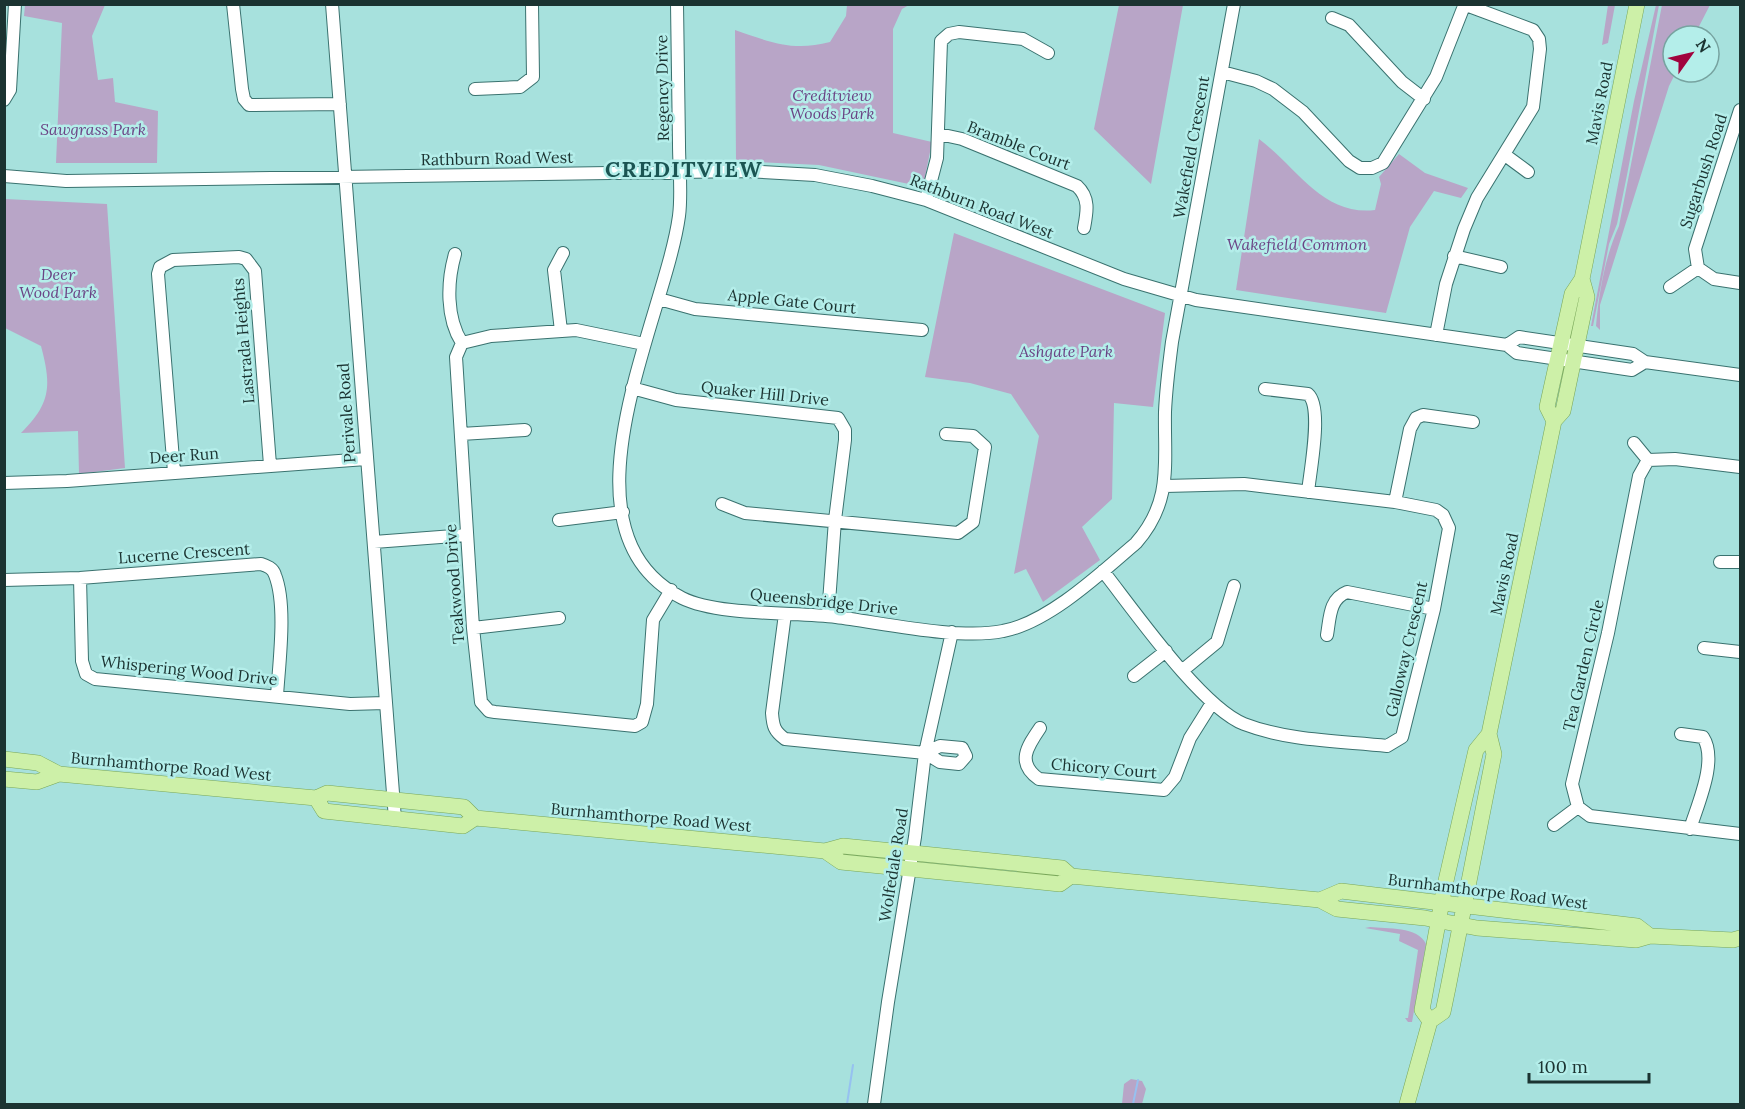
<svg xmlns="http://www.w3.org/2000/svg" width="1745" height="1109" viewBox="0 0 1745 1109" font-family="Lora,serif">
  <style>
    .green { fill: #b8a5c7 }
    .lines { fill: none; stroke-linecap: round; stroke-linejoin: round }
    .stream { stroke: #96c1f0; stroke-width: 2 }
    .minor-casing { stroke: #3a726f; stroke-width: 14 }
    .major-casing { stroke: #79a759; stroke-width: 16 }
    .minor { stroke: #fff; stroke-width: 12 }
    .major { stroke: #cdf0a8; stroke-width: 15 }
    .labels { text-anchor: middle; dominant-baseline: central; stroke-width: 5; stroke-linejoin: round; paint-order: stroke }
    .street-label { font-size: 16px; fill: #1b3331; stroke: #b4eeea }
    .park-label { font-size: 16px; font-style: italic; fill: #6b4485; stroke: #b4eeea }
    .district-label { font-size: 22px; font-weight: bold; letter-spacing: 1.5px; fill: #1b5553; stroke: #b4eeea }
  </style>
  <rect width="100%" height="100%" fill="#a7e1dd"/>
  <!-- green -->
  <path class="green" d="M25,5H105L92,36L98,80L113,78L115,102L158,111L157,163H56L62,23L24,16Z
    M847,5H909L902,9L893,29V133L932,142L923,187L819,165L736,161L735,30C770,42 793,52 830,42L846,16Z
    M1119,5H1183L1151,184L1094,129Z
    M1608,5H1615L1608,43L1602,45Z
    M1656,5H1659L1627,175L1617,224L1609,244L1593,326H1591L1634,101Z
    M1662,5H1710L1694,36H1673V72H1676L1669,86L1600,305V330L1596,326C1599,292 1605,257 1619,226Z
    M1259,139C1297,167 1322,216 1375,210L1381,184L1379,177L1399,154L1425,173L1468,188L1461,198L1434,191L1410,227L1386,313L1236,290Z
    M5,199L107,204L125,468L79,474L78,431L21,433C52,403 51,384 41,346L5,328Z
    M954,233L1165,313L1153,407L1114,403L1112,499L1082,527L1100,560L1043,602L1026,569L1014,574L1039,436L1011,394L970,383L925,377Z
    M1370,927C1387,929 1418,926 1426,944L1412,1022H1408L1405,1018H1408L1418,950L1399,941L1400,934L1365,928Z
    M1131,1079L1142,1081L1146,1089L1142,1104H1122L1124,1084Z"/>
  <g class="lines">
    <!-- stream -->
    <path class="stream" d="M847,1104L853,1065
      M1133,1104L1138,1080"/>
    <!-- minor casing -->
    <g class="minor-casing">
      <path id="minor" d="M233,4L242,89L244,99L249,105L340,104
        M332,4L395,819
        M677,4C678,51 678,97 679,144C679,167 682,193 679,216C665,319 550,530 682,598C718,616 795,612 836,617C883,623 959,640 1003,631C1048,623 1101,573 1136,543C1173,501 1164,463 1165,412C1166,388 1169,365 1172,342L1234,4
        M1332,18L1349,25L1402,82L1424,99
        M1222,72L1256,81L1273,89L1303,112L1349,161L1360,168H1372L1383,163L1436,77L1464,6
        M475,89L520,87L533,77L532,4
        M4,100L10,90L15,4
        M1740,110L1695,249L1698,268L1714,279L1740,283
        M939,134L962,139L1077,186C1090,198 1087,212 1084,228
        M1505,155L1528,172
        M4,176L66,181L746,171L815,175L872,186L926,200L1124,279L1196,300L1507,345L1517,353L1632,370L1645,362
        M926,200L937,158L941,41L949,34L959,32L1023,39L1048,53
        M455,254C447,282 446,318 462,343
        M1454,256L1501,267
        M1670,287L1698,268
        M659,299L695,309L922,330
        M561,331L554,270L563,253
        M1436,335L1446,284L1464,229L1477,198L1533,107L1540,49L1539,39L1533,30L1463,4
        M644,344L576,330L491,336L462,343L456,357L473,628L481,702L489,711L495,712L635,726L642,722L647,704L653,620L671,590
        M1507,345L1519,337L1633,354L1645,362L1740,375
        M632,388L676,400L838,418L845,430V440L835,520L828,616
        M1265,389L1308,394C1323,407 1310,471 1308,492
        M461,434L525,430
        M1634,443L1648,460
        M1740,467L1675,459L1648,460L1639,476L1608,633L1572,784L1578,807L1590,816L1740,834
        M174,472L158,274L160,267L173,260L239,257L246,259L255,271L270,465
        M4,483L67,481L366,459
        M1395,502L1410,429L1416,418L1423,415L1473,422
        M722,504L745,513L958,533L973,522L985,447L973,436L946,434
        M559,520L623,512
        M374,542L467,535
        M1720,562H1740
        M1103,571C1133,609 1201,707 1244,724C1288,741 1340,741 1387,746L1402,737L1434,609L1449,528L1443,515L1436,510L1395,502L1244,484L1165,486
        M80,578L82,661L86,674L95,679L350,704L385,703
        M4,580L80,578L261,564C267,566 273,568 275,575C287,605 279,663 277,696
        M785,614L772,713C773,726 774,731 785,739L925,753L940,762L959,764L966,756L962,748L940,746L925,753
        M473,628L559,618
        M1327,635C1330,618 1329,599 1347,592L1434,609
        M1704,648L1740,652
        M1183,670L1217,642L1234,586
        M1134,676L1166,651
        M1040,728C1027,747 1016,763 1039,779L1164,790L1175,777L1190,738L1212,703
        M1681,734L1703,737C1718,760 1698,803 1690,829
        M1554,825L1578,807
        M874,1104L888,1002L915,837L925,753L952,632"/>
    </g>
    <!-- major casing -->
    <g class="major-casing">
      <path id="major" d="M1554,421L1547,407L1572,294L1582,279L1637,4
        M4,759L38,763L59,774L316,798L327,793L464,807L475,818
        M4,779L37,782L59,774
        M316,798L324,811L463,826L475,818L825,851L843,846L1062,868L1071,876L1320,900L1337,909L1425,918L1477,928L1636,940L1650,936L1733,940L1740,938
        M825,851L841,862L1060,884L1071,876
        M1320,900L1341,891L1637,926L1650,936
        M1430,1021L1422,1010L1445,885L1476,750L1489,734
        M1407,1104L1430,1021L1443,1012L1448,988L1494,754L1489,734L1554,421L1563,411L1587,297L1582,279"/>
    </g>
    <!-- minor -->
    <use href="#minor" class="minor"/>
    <!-- major -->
    <use href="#major" class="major"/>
  </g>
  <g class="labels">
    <!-- street labels -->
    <g class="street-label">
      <text transform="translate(662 88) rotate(-91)">Regency Drive</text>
      <text transform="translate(1599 103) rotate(-79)">Mavis Road</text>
      <text transform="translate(1019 145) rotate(21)">Bramble Court</text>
      <text transform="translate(1191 147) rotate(-80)">Wakefield Crescent</text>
      <text transform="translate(497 158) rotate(-1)">Rathburn Road West</text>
      <text transform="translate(1703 171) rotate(-72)">Sugarbush Road</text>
      <text transform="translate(982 206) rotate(21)">Rathburn Road West</text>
      <text transform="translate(792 301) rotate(6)">Apple Gate Court</text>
      <text transform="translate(243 341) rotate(-95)">Lastrada Heights</text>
      <text transform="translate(765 393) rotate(6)">Quaker Hill Drive</text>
      <text transform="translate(346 413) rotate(-94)">Perivale Road</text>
      <text transform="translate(184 455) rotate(-4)">Deer Run</text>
      <text transform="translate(184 553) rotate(-4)">Lucerne Crescent</text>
      <text transform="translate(1504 574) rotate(-78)">Mavis Road</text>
      <text transform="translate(454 584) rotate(-94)">Teakwood Drive</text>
      <text transform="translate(824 601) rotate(6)">Queensbridge Drive</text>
      <text transform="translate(1406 649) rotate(-77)">Galloway Crescent</text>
      <text transform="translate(1583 665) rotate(-77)">Tea Garden Circle</text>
      <text transform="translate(189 670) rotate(6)">Whispering Wood Drive</text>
      <text transform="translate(171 766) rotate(5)">Burnhamthorpe Road West</text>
      <text transform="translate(1104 768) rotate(5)">Chicory Court</text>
      <text transform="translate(651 817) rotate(5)">Burnhamthorpe Road West</text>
      <text transform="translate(893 865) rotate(-81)">Wolfedale Road</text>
      <text transform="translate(1488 891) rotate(7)">Burnhamthorpe Road West</text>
    </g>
    <!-- park labels -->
    <g class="park-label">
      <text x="832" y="95">Creditview<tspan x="832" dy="18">Woods Park</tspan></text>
      <text x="93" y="129">Sawgrass Park</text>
      <text x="1297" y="244">Wakefield Common</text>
      <text x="58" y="274">Deer<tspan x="58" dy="18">Wood Park</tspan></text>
      <text x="1066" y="351">Ashgate Park</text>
    </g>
    <!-- district labels -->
    <g class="district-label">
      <text x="684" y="169">CREDITVIEW</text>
    </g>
  </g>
  <!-- border -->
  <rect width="1745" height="1109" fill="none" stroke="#1b3331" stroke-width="12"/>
  <!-- north arrow -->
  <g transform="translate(1691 54) rotate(56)"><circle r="28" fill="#b4eeea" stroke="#77a3a0" stroke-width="1.5"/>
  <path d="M0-4.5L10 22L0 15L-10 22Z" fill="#a1023d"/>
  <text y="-9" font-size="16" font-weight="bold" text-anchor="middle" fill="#1b3331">N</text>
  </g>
  <!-- scale -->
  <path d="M1529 1073v9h120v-9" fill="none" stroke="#1b3331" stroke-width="3"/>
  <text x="1538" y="1073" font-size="18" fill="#1b3331" stroke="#b4eeea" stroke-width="4.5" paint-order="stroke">100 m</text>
</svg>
